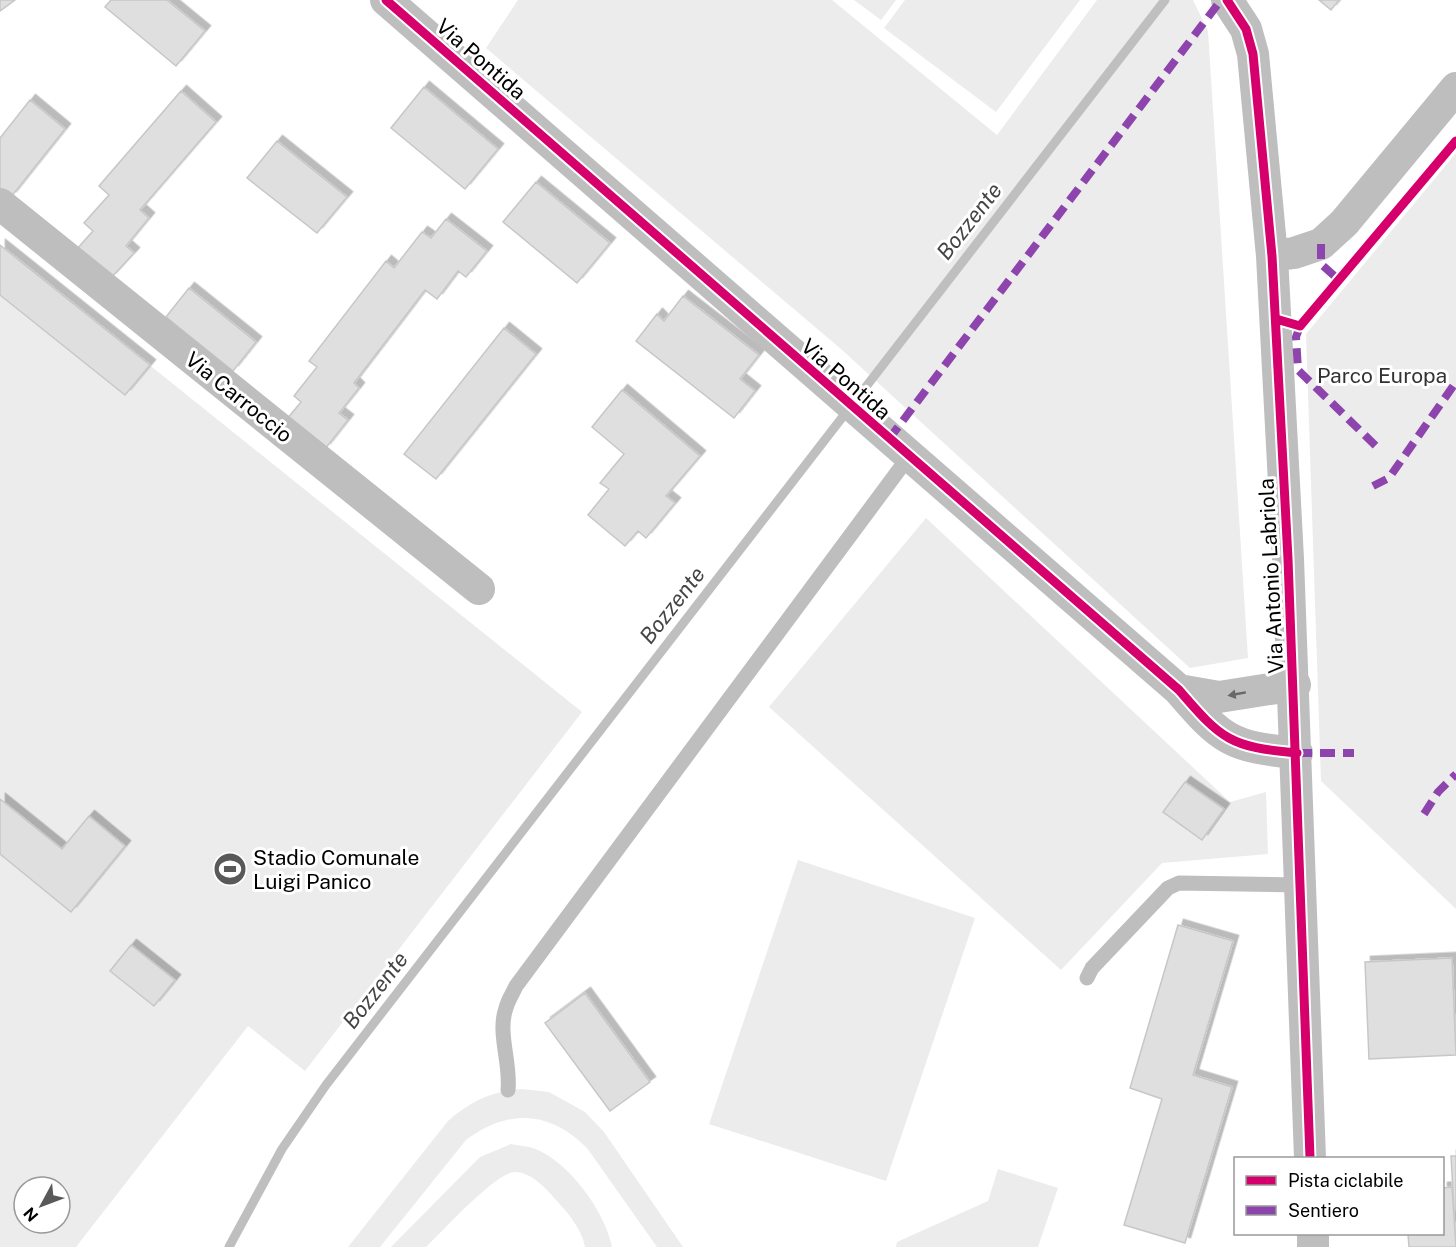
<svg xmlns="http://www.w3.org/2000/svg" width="1456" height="1247" viewBox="0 0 1456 1247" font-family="'Public Sans',sans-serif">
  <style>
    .green { fill: #ececec; fill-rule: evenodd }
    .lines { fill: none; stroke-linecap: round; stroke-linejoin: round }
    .stream { stroke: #bfbfbf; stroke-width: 9 }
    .building { fill: #dfdfdf; stroke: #c7c7c7; stroke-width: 1.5; filter: url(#shadow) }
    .lane { stroke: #bebebe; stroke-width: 15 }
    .street { stroke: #bebebe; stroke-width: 32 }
    .quiet { stroke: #8e44ad; stroke-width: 8; stroke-dasharray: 15 8; stroke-linecap: butt }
    .cycleway-casing { stroke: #fff; stroke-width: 13 }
    .cycleway { stroke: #d6006c; stroke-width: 9 }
    .oneway { fill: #686868 }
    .labels { text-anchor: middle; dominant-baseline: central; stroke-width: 6; stroke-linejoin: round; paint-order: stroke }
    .street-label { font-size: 21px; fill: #000; stroke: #fff }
    .park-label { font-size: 21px; fill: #333; stroke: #fff }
    .poi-label { font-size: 21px; fill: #000; stroke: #fff; text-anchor: start }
    .water-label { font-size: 22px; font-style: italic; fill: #444; stroke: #fff }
  </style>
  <defs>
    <filter id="shadow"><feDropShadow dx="5.5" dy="-5.5" stdDeviation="0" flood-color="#0004"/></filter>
  </defs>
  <rect width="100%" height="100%" fill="#fff"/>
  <!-- green -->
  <path class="green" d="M518,0H832L997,135L1097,0H1193L1208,31L1248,658L1190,668L841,349L486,48Z
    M854,0H896L881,20Z
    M905,0H1080L996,112L884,28Z
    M1456,153V909L1321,781L1306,334Z
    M0,245L582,712L305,1071L248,1026L76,1247H0ZM24,1187H60V1223H24Z
    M926,518L1230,802L1266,792L1268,854L1162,863L1061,970L769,707Z
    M798,860L975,918L886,1181L709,1124Z
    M522,1089L549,1092L585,1112L604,1132L683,1247H657L587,1148C549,1110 508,1109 466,1140L380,1247H348L448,1121C471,1101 492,1091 522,1089Z
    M511,1144C519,1146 531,1146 538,1150C571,1165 605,1212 612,1247H585C582,1229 568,1213 556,1200C547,1189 530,1171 514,1172C494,1174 443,1231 426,1247H391L480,1157Z
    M998,1169L1058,1188L1038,1247H896L897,1242L988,1201Z"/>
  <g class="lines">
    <!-- stream -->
    <path class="stream" d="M229,1247L282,1149L326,1085L1165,0"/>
  </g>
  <!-- building -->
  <path class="building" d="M0,0H15L0,11Z
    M111,0H167L205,31L176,66L105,7Z
    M1319,0H1339L1331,10Z
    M424,87L498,149L465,189L391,128Z
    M181,91L216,122L140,210L149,218L126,246L134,253L111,278L77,249L93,231L84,223L109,195L99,186Z
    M30,100L65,129L11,197L0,188V138Z
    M277,141L347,197L317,233L247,178Z
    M536,182L610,243L577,283L503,222Z
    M446,219L487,251L466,277L458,271L437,299L425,290L354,383L359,388L339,413L348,420L325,449L287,419L301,402L294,396L317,367L309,361L386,261L394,268L422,232L431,238Z
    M0,245L150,365L125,395L0,295Z
    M189,288L256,342L233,371L166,317Z
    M683,296L759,355L740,379L755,391L734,418L636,341L657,314L664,321Z
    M504,328L536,354L436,479L404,454Z
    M622,390L700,456L666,496L675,503L646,538L638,531L625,546L588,515L609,489L600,483L624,454L592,427Z
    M1185,782L1224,809L1202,840L1163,812Z
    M0,799L62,849L89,816L125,846L71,912L0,854Z
    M1178,925L1233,941L1193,1075L1232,1087L1185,1243L1124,1225L1162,1099L1130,1088Z
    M131,945L175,980L154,1006L110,971Z
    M1452,958L1456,1055L1369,1059L1365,962Z
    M585,993L650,1082L610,1111L545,1023Z
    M1451,1156H1456V1210H1454Z
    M1452,1187L1456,1247H1409L1408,1234H1442V1188Z"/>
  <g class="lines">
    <!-- lane -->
    <path class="lane" d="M1087,978L1092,968L1168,888L1179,883L1302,885
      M508,1090C511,1063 497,1033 506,1008C508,1000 513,993 516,986L910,455"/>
    <!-- street -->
    <path class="street" d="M386,0L1179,690C1222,740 1230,747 1297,753
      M1227,0L1246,29L1253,54L1272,256L1288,559L1310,1158
      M0,204L479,589
      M1272,256L1294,253L1321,244L1344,223L1456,88
      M1179,690L1219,697L1295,685
      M1313,1234V1247"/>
    <!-- quiet -->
    <path class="quiet" d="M1321,244V264L1339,280
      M1300,326L1296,337L1298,370L1378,448
      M889,439L1221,0
      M1373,486L1389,478L1456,382
      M1297,753H1354
      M1424,814L1438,792L1456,774"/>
    <!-- cycleway casing -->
    <g class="cycleway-casing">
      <path id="cycleway" d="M386,0L1179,690C1222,740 1230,747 1297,753
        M1227,0L1246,29L1253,54L1272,256L1288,559L1310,1158
        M1276,319L1300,326L1456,141"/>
    </g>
    <!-- cycleway -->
    <use href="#cycleway" class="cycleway"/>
  </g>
  <!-- one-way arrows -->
  <defs><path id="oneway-solid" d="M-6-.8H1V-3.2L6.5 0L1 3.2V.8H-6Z" transform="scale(1.5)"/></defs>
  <use class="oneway" href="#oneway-solid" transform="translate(1237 694) rotate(170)"/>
  <!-- icons -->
  <defs>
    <g id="stadium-disc" transform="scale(1.725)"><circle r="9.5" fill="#595959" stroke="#fff"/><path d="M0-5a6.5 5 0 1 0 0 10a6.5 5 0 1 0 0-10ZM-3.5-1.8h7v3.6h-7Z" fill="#fff"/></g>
  </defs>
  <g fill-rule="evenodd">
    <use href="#stadium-disc" x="230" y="869"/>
  </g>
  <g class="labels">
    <!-- street labels -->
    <g class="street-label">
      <text transform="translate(481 59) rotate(41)">Via Pontida</text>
      <text transform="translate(846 379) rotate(41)">Via Pontida</text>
      <text transform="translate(239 397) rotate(39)">Via Carroccio</text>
      <text transform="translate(1271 576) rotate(-93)">Via Antonio Labriola</text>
    </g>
    <!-- park labels -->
    <g class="park-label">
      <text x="1382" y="375">Parco Europa</text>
    </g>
    <!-- poi labels -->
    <g class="poi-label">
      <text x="253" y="857">Stadio Comunale<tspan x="253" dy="24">Luigi Panico</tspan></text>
    </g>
    <!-- water labels -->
    <g class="water-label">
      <text transform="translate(969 221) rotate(-52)">Bozzente</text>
      <text transform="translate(672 605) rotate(-52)">Bozzente</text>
      <text transform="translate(375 990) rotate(-52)">Bozzente</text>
    </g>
  </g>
  <!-- legend -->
  <rect x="1234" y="1157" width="210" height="78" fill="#ffffff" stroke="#999999" stroke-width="1.5"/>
  <rect x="1246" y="1176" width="30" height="9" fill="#d6006c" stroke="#999999" stroke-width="1.5"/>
  <text x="1288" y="1187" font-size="18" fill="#000000">Pista ciclabile</text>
  <rect x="1246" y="1206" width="30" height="9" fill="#8e44ad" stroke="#999999" stroke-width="1.5"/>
  <text x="1288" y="1217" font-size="18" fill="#000000">Sentiero</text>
  <!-- north arrow -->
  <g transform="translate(42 1205) rotate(229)"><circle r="28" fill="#ffffff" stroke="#999999" stroke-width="1.5"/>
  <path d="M0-4.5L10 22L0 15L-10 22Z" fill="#595959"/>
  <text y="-9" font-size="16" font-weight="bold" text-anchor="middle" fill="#000000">N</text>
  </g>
</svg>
